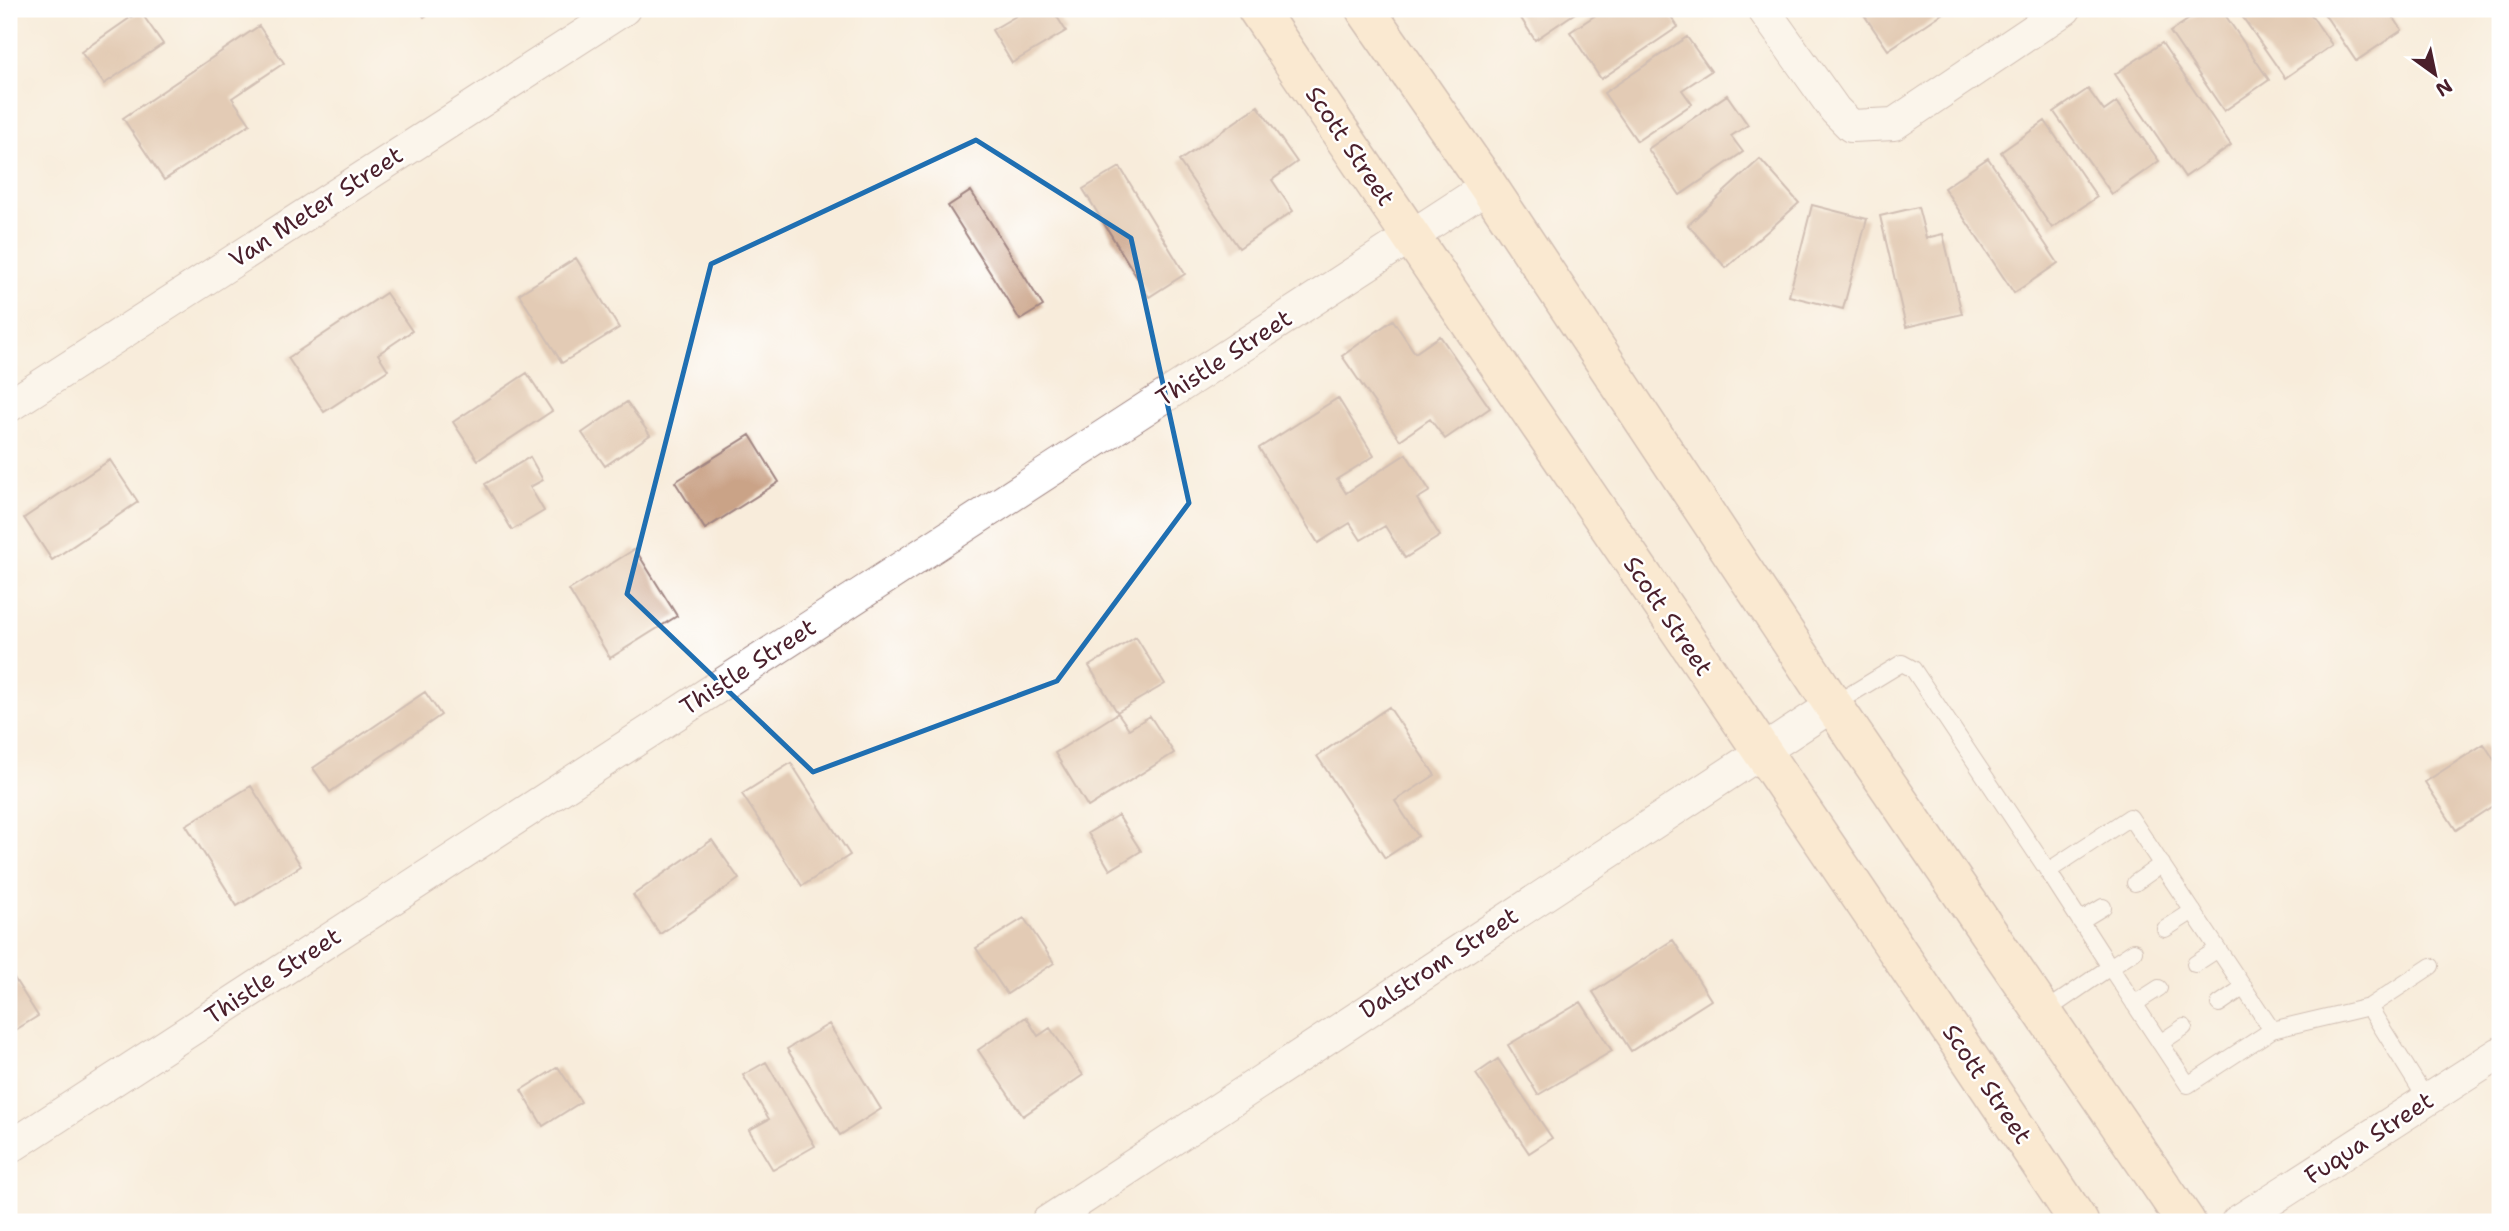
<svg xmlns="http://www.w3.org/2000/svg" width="2509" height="1231" viewBox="0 0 2509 1231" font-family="'Shantell Sans',sans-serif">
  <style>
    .building { fill: #caa387 }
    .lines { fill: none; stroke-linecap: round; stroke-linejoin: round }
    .lane-casing { stroke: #a18683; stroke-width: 18 }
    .street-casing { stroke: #a18683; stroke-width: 34 }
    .secondary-casing { stroke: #a18683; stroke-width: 41 }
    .lane { stroke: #fff; stroke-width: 16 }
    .street { stroke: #fff; stroke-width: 32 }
    .secondary { stroke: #fde5c5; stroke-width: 38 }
    .marked { fill: none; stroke: #1f6fb2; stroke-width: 5; stroke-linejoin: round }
    .labels { text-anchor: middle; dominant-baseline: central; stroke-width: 5; stroke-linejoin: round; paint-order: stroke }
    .street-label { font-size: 24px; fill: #4a1f2b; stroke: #fff }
  </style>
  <rect width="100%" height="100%" fill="#fff"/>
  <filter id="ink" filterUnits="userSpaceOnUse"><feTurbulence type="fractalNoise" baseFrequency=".0143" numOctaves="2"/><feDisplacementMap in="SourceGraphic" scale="14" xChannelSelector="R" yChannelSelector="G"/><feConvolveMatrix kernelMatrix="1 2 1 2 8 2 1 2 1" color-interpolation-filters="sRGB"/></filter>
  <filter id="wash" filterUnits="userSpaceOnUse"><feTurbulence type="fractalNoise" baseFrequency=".00686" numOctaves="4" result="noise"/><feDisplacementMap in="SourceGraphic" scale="28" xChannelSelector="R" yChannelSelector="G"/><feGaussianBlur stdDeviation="1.57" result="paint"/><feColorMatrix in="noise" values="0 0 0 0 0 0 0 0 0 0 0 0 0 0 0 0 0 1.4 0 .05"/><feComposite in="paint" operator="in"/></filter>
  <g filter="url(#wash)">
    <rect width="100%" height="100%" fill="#f8ecdb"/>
    <g id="blocks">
      <!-- building -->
      <path class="building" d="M419,9H437L424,17Z
        M1028,9H1052L1066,31L1012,63L992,30Z
        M1515,9H1581L1535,40Z
        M1605,9H1666L1678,27L1601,79L1570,32Z
        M1860,9H1949L1888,50Z
        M2204,9H2221L2269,80L2224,111L2170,32Z
        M2237,9H2307L2332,45L2285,78Z
        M2321,9H2388L2402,30L2356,61Z
        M140,11L163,44L104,84L81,52Z
        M259,26L284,63L232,98L250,124L164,180L123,118Z
        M1687,37L1711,71L1682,90L1692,104L1637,141L1604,93Z
        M2162,43L2231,145L2185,177L2115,74Z
        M2088,89L2104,111L2117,102L2159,161L2112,194L2054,112Z
        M1727,95L1748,125L1731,136L1743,152L1680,195L1648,149Z
        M1258,106L1297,162L1272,180L1293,211L1239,248L1179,161Z
        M2045,121L2097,197L2052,228L2001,152Z
        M1988,158L2058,263L2014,293L1944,188Z
        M1760,159L1799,203L1726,268L1688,225Z
        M1120,167L1185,274L1149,297L1083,189Z
        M971,191L1043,306L1020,320L948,206Z
        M1812,205L1867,219L1843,309L1789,296Z
        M1918,207L1926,238L1943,234L1962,314L1906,327L1880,216Z
        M576,258L619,328L562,363L519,294Z
        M386,293L412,331L378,354L388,370L324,412L288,358Z
        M1393,320L1415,353L1440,336L1490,408L1445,439L1430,419L1400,440L1342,356Z
        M527,373L552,411L478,460L453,422Z
        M1338,398L1374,456L1337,479L1346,493L1406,454L1430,491L1417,499L1440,536L1405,558L1385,526L1361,540L1350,523L1318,543L1259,448Z
        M627,402L650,435L605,466L582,433Z
        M750,435L779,482L705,529L675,482Z
        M530,457L543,480L530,487L544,511L512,530L485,484Z
        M110,460L138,502L52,560L24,518Z
        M635,549L677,616L610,658L569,590Z
        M1136,637L1165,684L1117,712L1089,666Z
        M425,692L441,715L330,792L313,768Z
        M1389,707L1435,775L1395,801L1418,836L1385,858L1317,756Z
        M1118,713L1129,729L1150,716L1174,753L1088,807L1055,753Z
        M2484,744L2500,769V801L2456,830L2425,782Z
        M791,763L850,855L802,886L742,794Z
        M251,786L301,866L237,906L186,825Z
        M1118,815L1141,851L1110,870L1088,833Z
        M712,840L739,879L660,934L633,895Z
        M1024,918L1054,963L1007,994L976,948Z
        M1673,940L1711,1000L1631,1051L1593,992Z
        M9,970L38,1016L9,1034Z
        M1581,1002L1612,1051L1538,1095L1508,1045Z
        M1026,1017L1038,1036L1050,1028L1083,1075L1023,1116L978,1050Z
        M829,1024L881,1109L840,1135L787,1049Z
        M1498,1059L1552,1138L1529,1153L1476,1074Z
        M766,1062L815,1146L773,1170L749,1130L769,1119L743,1075Z
        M558,1067L581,1102L543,1126L521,1090Z"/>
    </g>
  </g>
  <g filter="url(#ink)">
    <use href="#blocks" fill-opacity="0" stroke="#a18683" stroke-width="2"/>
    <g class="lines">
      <!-- lane casing -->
      <g class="lane-casing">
        <path id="lane" d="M1833,705L1902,663L1913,669L2048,871
          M2135,883L2162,864
          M2080,921L2103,907
          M2165,929L2193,911
          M2134,951L2110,967L2048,871L2130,817L2272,1030
          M2195,964L2218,949
          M2134,1004L2159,988
          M2219,1004L2244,987
          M2369,1007L2431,966
          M2043,1013L2110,967L2188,1085L2272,1030L2369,1007L2427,1100
          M2160,1043L2184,1027"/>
      </g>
      <!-- street casing -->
      <g class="street-casing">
        <path id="street" d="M1763,9L1835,110L1851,126L1894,124L2065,9
          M9,406L624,9
          M9,1148L1488,186
          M1047,1222L1833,705
          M2237,1222L2500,1053"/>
      </g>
      <!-- secondary casing -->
      <g class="secondary-casing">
        <path id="secondary" d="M1257,9C1530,414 1809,815 2079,1222
          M1365,9L1488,186L1833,705L2186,1222"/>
      </g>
      <!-- lane -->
      <use href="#lane" class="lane"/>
      <!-- street -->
      <use href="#street" class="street"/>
      <!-- secondary -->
      <use href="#secondary" class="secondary"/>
    </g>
  </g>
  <!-- marked area -->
  <path d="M0 0H2509V1231H0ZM976,140L1131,238L1189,503L1057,681L813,772L627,594L711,264Z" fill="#f8ecdb" fill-opacity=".55" fill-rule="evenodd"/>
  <path class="marked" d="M976,140L1131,238L1189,503L1057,681L813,772L627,594L711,264Z"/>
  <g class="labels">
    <!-- street labels -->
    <g class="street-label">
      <text transform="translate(1350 146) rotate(56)">Scott Street</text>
      <text transform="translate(316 207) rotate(-33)">Van Meter Street</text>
      <text transform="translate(1224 358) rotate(-33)">Thistle Street</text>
      <text transform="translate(1668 616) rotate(56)">Scott Street</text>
      <text transform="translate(748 667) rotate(-33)">Thistle Street</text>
      <text transform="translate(1439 963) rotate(-33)">Dalstrom Street</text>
      <text transform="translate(273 976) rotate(-33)">Thistle Street</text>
      <text transform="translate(1987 1084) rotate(56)">Scott Street</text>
      <text transform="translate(2369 1138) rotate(-33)">Fuqua Street</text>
    </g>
  </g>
  <!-- margin -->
  <rect width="2509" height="1231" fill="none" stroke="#fff" stroke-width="35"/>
  <!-- north arrow -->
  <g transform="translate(2435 74) rotate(147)" stroke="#ffffff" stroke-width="5" paint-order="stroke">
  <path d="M0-5L12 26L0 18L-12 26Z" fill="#4a1f2b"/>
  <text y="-10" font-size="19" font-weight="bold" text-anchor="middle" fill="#4a1f2b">N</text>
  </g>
</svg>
